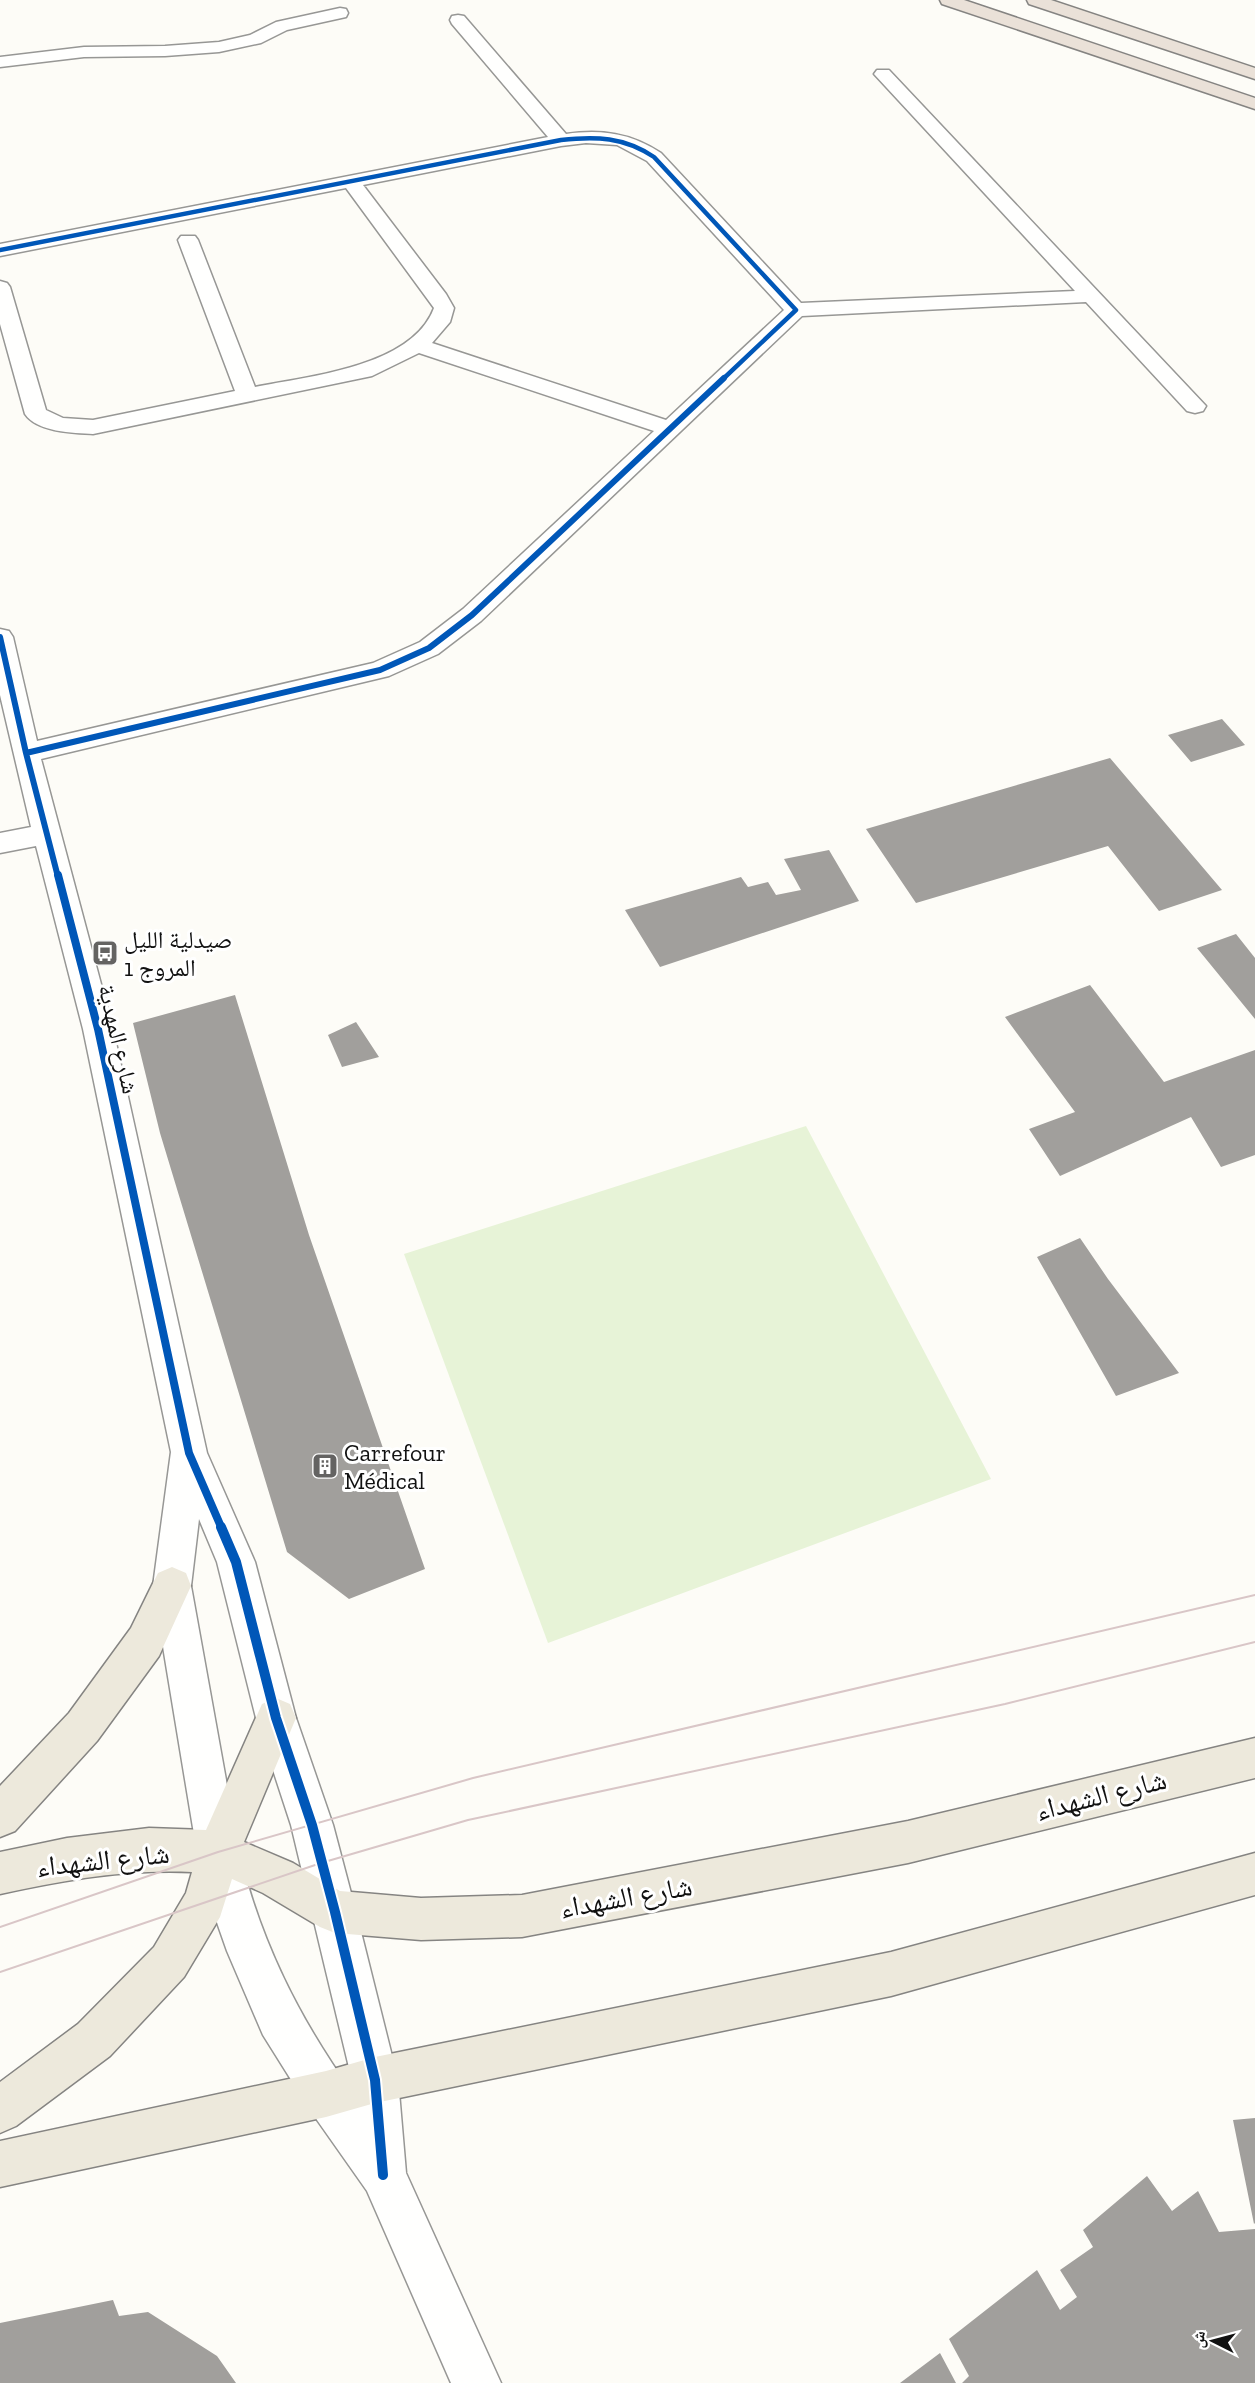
<svg xmlns="http://www.w3.org/2000/svg" width="1255" height="2383" viewBox="0 0 1255 2383" font-family="'Zilla Slab','Noto Naskh Arabic',serif">
  <style>
    .green { fill: #e7f3d7 }
    .building { fill: #a19f9c }
    .lines { fill: none; stroke-linecap: round; stroke-linejoin: round }
    .minor-casing { stroke: #979795; stroke-width: 3 }
    .major-casing { stroke: #858482; stroke-width: 3 }
    .highway-casing { stroke: #858482; stroke-width: 3 }
    .minor { fill: #fffffe; fill-rule: evenodd }
    .major { fill: #ede9dc; fill-rule: evenodd }
    .highway { fill: #eae1d8; fill-rule: evenodd }
    .tram { stroke: #d9c6c7; stroke-width: 2 }
    .cycleway-far3-casing { stroke: #fff; stroke-width: 7 }
    .cycleway-far2-casing { stroke: #fff; stroke-width: 9 }
    .cycleway-far1-casing { stroke: #fff; stroke-width: 11 }
    .cycleway-casing { stroke: #fff; stroke-width: 14 }
    .cycleway-far3 { stroke: #0057b8; stroke-width: 4.5 }
    .cycleway-far2 { stroke: #0057b8; stroke-width: 6 }
    .cycleway-far1 { stroke: #0057b8; stroke-width: 8 }
    .cycleway { stroke: #0057b8; stroke-width: 10 }
    .labels { text-anchor: middle; dominant-baseline: central; stroke-width: 6; stroke-linejoin: round; paint-order: stroke }
    .poi-label { font-size: 24px; fill: #111; stroke: #fff; text-anchor: start }
    .street-label { font-size: 24px; fill: #111; stroke: #fff }
    .near-street-label { font-size: 28px; fill: #111; stroke: #fff }
  </style>
  <rect width="100%" height="100%" fill="#fdfcf7"/>
  <!-- green -->
  <path class="green" d="M806,1126L991,1479L548,1643L404,1254Z"/>
  <!-- building -->
  <path class="building" d="M1222,719L1245,745L1191,762L1168,735Z
    M1110,758L1222,890L1159,911L1108,846L916,903L866,829Z
    M829,850L859,901L660,967L625,910L741,877L748,887L768,882L776,895L801,890L784,859Z
    M1236,934L1255,958V1019L1197,948Z
    M1090,985L1164,1082L1255,1050V1155L1221,1167L1191,1117L1060,1176L1029,1129L1075,1112L1005,1017Z
    M235,995L309,1235L425,1569L349,1599L287,1552L160,1133L133,1023Z
    M356,1022L379,1057L342,1067L328,1035Z
    M1080,1238L1108,1279L1179,1373L1116,1396L1037,1257Z
    M1255,2118V2223L1254,2224L1233,2120Z
    M1147,2176L1172,2211L1198,2191L1219,2232L1255,2229V2383H962L969,2376L949,2339L1037,2270L1060,2310L1077,2297L1060,2270L1093,2247L1083,2230Z
    M113,2300L119,2316L148,2312L217,2356L236,2383H0V2323Z
    M940,2353L956,2383H900Z"/>
  <g class="lines">
    <!-- minor casing -->
    <g class="minor-casing">
      <path id="minor" d="M340,8L346,9L348,13L346,17L287,30L261,43L219,52L165,56L84,57L0,67V57L84,47L165,46L219,42L250,35L276,22Z
        M458,15L464,16L566,134C601,129 631,133 661,153L801,303L1075,291L874,74L877,70H889L1206,406L1203,411L1195,413L1187,411L1086,302L802,316L481,621L438,654L389,676L41,759L113,1029L207,1453L255,1562L296,1718L333,1825L356,1912L398,2080L406,2173L501,2383H451L367,2191L310,2110L263,2035L227,1951L207,1894L197,1852L153,1586L171,1452L83,1029L36,846L0,853V833L31,827L0,695V629L9,631L13,637L37,741L373,663L420,642L463,609L654,431L419,353L372,376L93,434C73,433 37,432 25,414L0,324V281L7,283L10,287L46,410L63,418L93,420L235,391L178,240L181,236H195L198,240L255,387C309,376 412,367 434,308L346,188L0,256V244L548,137L452,24L450,20L452,16ZM586,143L617,145L647,161L784,310L666,420L432,343L450,322L454,308L446,294L363,185L561,146ZM199,1519L217,1562L256,1718L291,1825L352,2080L353,2094C299,2018 261,1943 239,1852L191,1586Z"/>
    </g>
    <!-- major casing -->
    <g class="major-casing">
      <path id="major" d="M172,1567L186,1573L191,1586L159,1656L97,1741L15,1831L0,1837V1786L69,1713L131,1628L158,1573Z
        M276,1698L290,1704L296,1718L244,1842L293,1863L340,1891L421,1898L522,1895L908,1821L1255,1738V1778L908,1863L522,1937L421,1940L335,1933L320,1927L263,1893L232,1879L220,1917L184,1977L110,2056L16,2126L0,2133V2082L78,2024L154,1947L186,1893L192,1872C125,1869 65,1880 0,1894V1852L67,1838L149,1828L206,1830L262,1704Z
        M1255,1853V1895L891,1996L375,2103L326,2117L0,2187V2141L326,2071L375,2057L891,1952Z"/>
    </g>
    <!-- highway casing -->
    <g class="highway-casing">
      <path id="highway" d="M940,0H964L1255,98V109L942,4Z
        M1027,0H1051L1255,68V79L1029,4Z"/>
    </g>
    <!-- minor -->
    <use href="#minor" class="minor"/>
    <!-- major -->
    <use href="#major" class="major"/>
    <!-- highway -->
    <use href="#highway" class="highway"/>
    <!-- tram -->
    <path class="tram" d="M0,1927L218,1852L473,1778L1255,1595
      M0,1972L321,1863L468,1820L1005,1704L1255,1642"/>
    <!-- cycleway-far3 casing -->
    <g class="cycleway-far3-casing">
      <path id="cycleway-far3" d="M0,250L561,140C596,136 624,137 654,157L796,310L722,380"/>
    </g>
    <!-- cycleway-far2 casing -->
    <g class="cycleway-far2-casing">
      <path id="cycleway-far2" d="M0,637L26,753L58,877
        M26,753L380,670L429,648L472,615L724,378"/>
    </g>
    <!-- cycleway-far1 casing -->
    <g class="cycleway-far1-casing">
      <path id="cycleway-far1" d="M58,875L98,1029L189,1453L222,1529"/>
    </g>
    <!-- cycleway casing -->
    <g class="cycleway-casing">
      <path id="cycleway" d="M221,1527L236,1562L276,1718L312,1825L335,1912L375,2080L383,2175"/>
    </g>
    <!-- cycleway-far3 -->
    <use href="#cycleway-far3" class="cycleway-far3"/>
    <!-- cycleway-far2 -->
    <use href="#cycleway-far2" class="cycleway-far2"/>
    <!-- cycleway-far1 -->
    <use href="#cycleway-far1" class="cycleway-far1"/>
    <!-- cycleway -->
    <use href="#cycleway" class="cycleway"/>
  </g>
  <!-- icons -->
  <defs>
    <g id="bus-square" transform="scale(1.35)"><rect x="-9" y="-9" width="18" height="18" rx="4" fill="#646362" stroke="#fff"/><path d="M-5-6H5V4H4V6H2V4H-2V6H-4V4H-5ZM-3.5-4V0h7V-4ZM-3.5 1.2v1.5H-2V1.2ZM2 1.2v1.5H3.5V1.2Z" fill="#fff"/></g>
    <g id="building-square" transform="scale(1.35)"><rect x="-9" y="-9" width="18" height="18" rx="4" fill="#646362" stroke="#fff"/><path d="M-4-6H4V6H1V3H-1V6H-4ZM-2.5-4.3h1.7v1.8h-1.7ZM.8-4.3h1.7v1.8H.8ZM-2.5-1h1.7V.8h-1.7ZM.8-1h1.7V.8H.8Z" fill="#fff"/></g>
  </defs>
  <g fill-rule="evenodd">
    <use href="#bus-square" x="105" y="953"/>
    <use href="#building-square" x="325" y="1466"/>
  </g>
  <g class="labels">
    <!-- poi labels -->
    <g class="poi-label">
      <text x="124" y="939">صيدلية الليل<tspan x="124" dy="28">المروج 1</tspan></text>
      <text x="344" y="1452">Carrefour<tspan x="344" dy="28">Médical</tspan></text>
    </g>
    <!-- street labels -->
    <g class="street-label">
      <text transform="translate(119 1039) rotate(77)">شارع المهدية</text>
    </g>
    <!-- near-street labels -->
    <g class="near-street-label">
      <text transform="translate(1101 1795) rotate(-14)">شارع الشهداء</text>
      <text transform="translate(103 1860) rotate(-6)">شارع الشهداء</text>
      <text transform="translate(626 1897) rotate(-10)">شارع الشهداء</text>
    </g>
  </g>
  <!-- north arrow -->
  <g transform="translate(1213 2341) rotate(276)" stroke="#ffffff" stroke-width="4.5" paint-order="stroke">
  <path d="M0-4.5L10 22L0 15L-10 22Z" fill="#111111"/>
  <text y="-9" font-size="16" font-weight="bold" text-anchor="middle" fill="#111111">ش</text>
  </g>
</svg>
